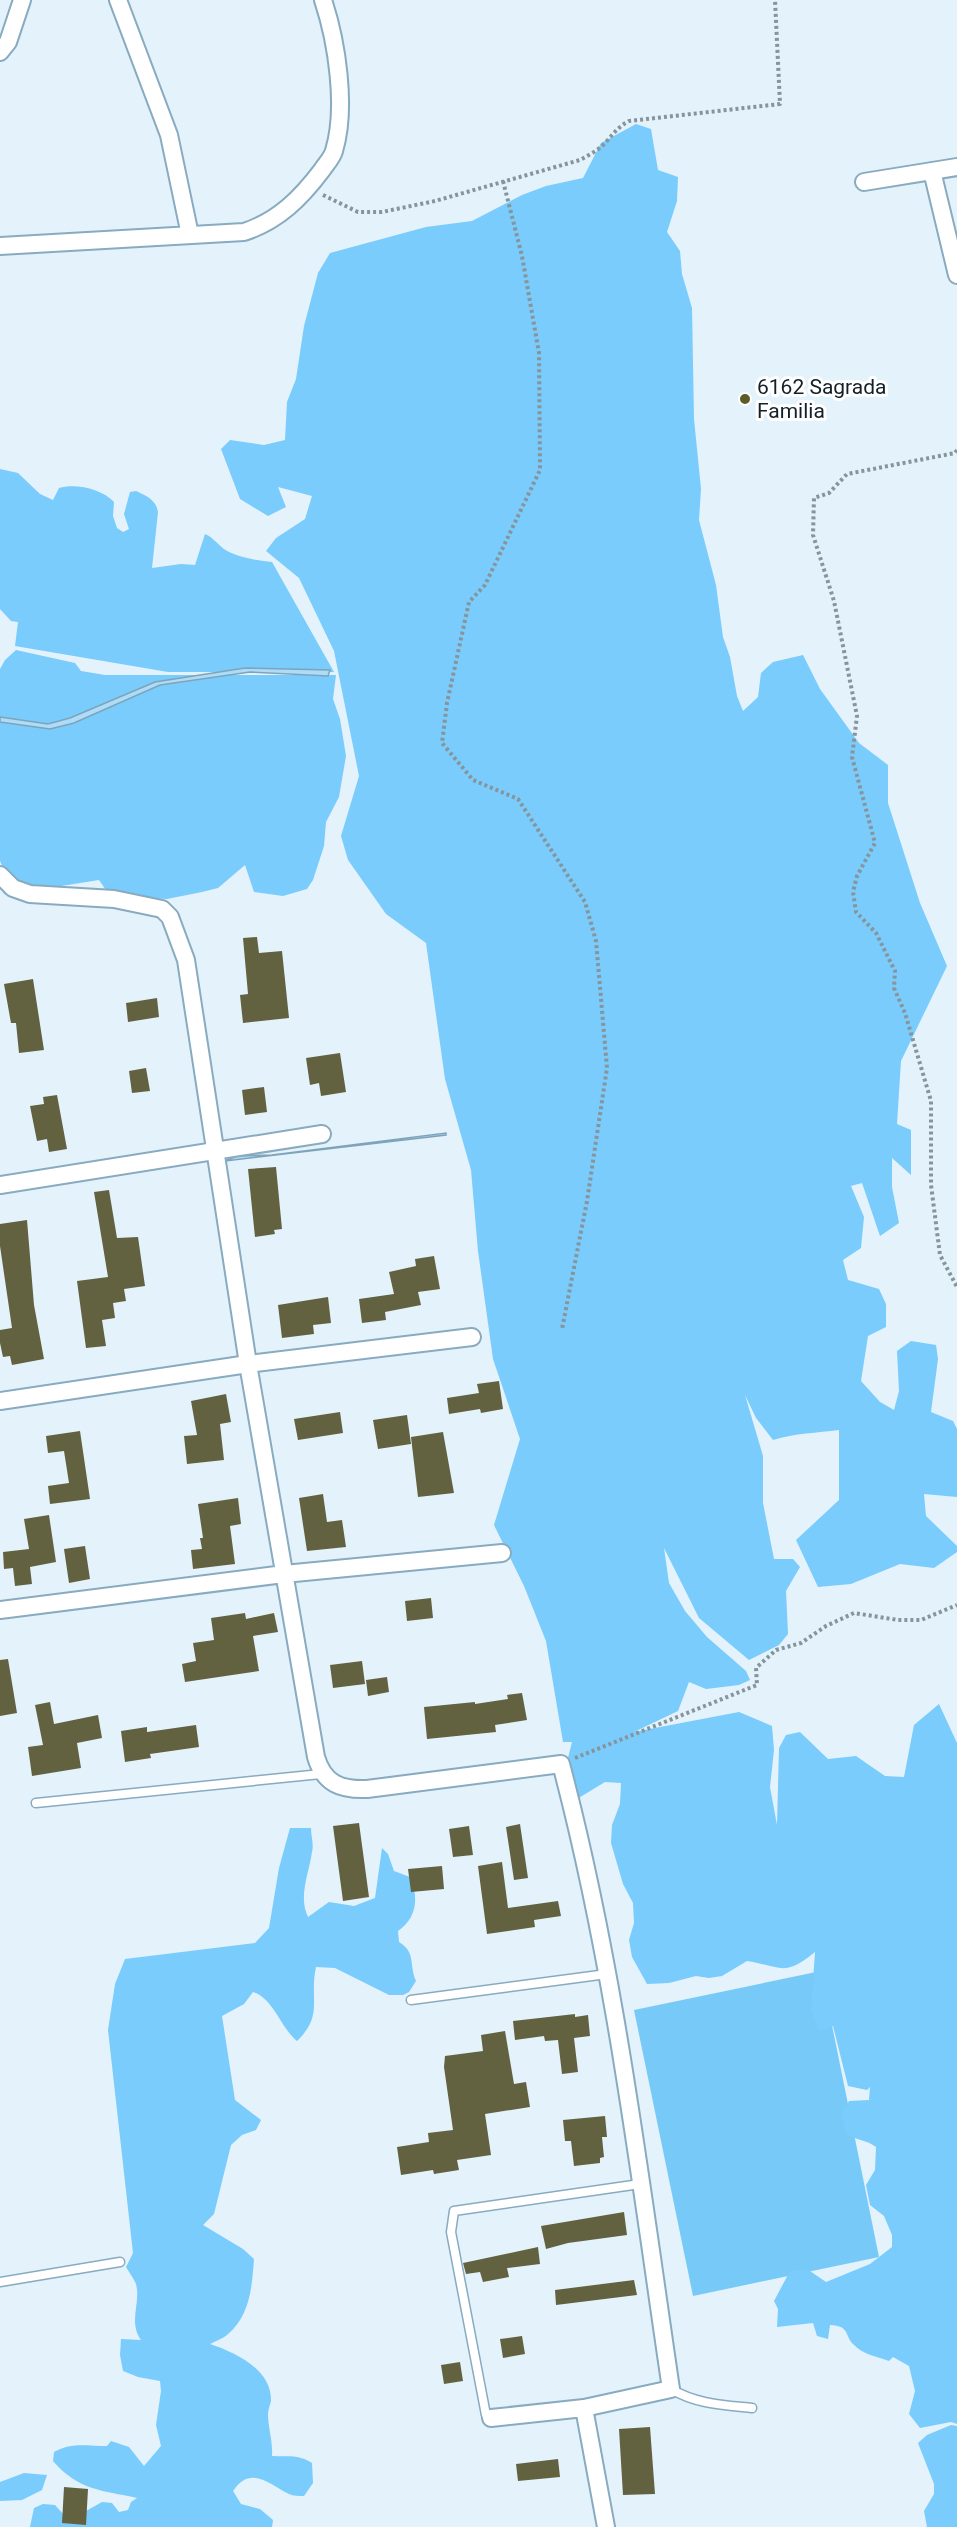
<svg xmlns="http://www.w3.org/2000/svg" width="957" height="2527" viewBox="0 0 957 2527" font-family="Roboto,sans-serif">
  <style>
    .green { fill: #77caf8 }
    .forest { fill: #79ccfb }
    .water { fill: #addcf8; stroke: #7fa4ba; stroke-width: 1.5 }
    .building { fill: #626241 }
    .lines { fill: none; stroke-linecap: round; stroke-linejoin: round }
    .service-casing { stroke: #88abc0; stroke-width: 11 }
    .minor-casing { stroke: #88abc0; stroke-width: 20 }
    .path { stroke: #86949c; stroke-width: 4; stroke-dasharray: 3 3; stroke-linecap: butt }
    .service { stroke: #fff; stroke-width: 8 }
    .minor { stroke: #fff; stroke-width: 16 }
    .poi-dot { fill: #5d5c28; stroke: #fff; stroke-width: 2 }
    .labels { text-anchor: middle; dominant-baseline: central; stroke-width: 6; stroke-linejoin: round; paint-order: stroke }
    .poi-label { font-size: 21px; fill: #132028; stroke: #fff; text-anchor: start }
  </style>
  <rect width="100%" height="100%" fill="#e4f2fb"/>
  <!-- green -->
  <path class="green" d="M821,1971L879,2257L693,2296L634,2010Z"/>
  <!-- forest -->
  <path class="forest" d="M636,124L651,129L658,170L678,177L677,201L667,232L680,251L682,274L692,308L694,419L701,489L699,520L716,585L723,637L730,657L737,696L743,711L758,697L761,673L773,662L803,655L820,689L859,743L888,765V803L920,903L947,966L901,1061L897,1124L911,1130V1175L892,1158V1187L899,1223L880,1236L862,1183L851,1186L864,1217L861,1248L843,1260L848,1280L879,1289L886,1304V1327L868,1336L861,1381L880,1402L894,1410L899,1391L897,1351L911,1341L936,1345L938,1359L931,1412L953,1421L957,1429V1497L924,1494L926,1516L957,1546V1552L934,1568L900,1564L851,1584L818,1587L796,1540L839,1500V1430C817,1433 795,1433 773,1440L756,1418L745,1395L763,1456V1503L774,1559H793L800,1567L786,1591L788,1634L779,1645L749,1660L699,1618L664,1548L669,1583L685,1611L707,1637L746,1671L750,1680L739,1685L706,1689L689,1682L678,1711L634,1732L739,1712L772,1726L774,1750L770,1787L777,1825L779,1748L786,1735L800,1732L828,1759L856,1756L885,1776L904,1777L914,1725L939,1704L957,1743V2424L951,2422L920,2428L909,2414L915,2391L909,2366L893,2357L889,2361C878,2357 862,2354 854,2345C844,2336 851,2326 830,2325L828,2339L817,2336L813,2323L777,2327L778,2309L774,2301L790,2271L807,2269L826,2282L870,2264L892,2247V2235L884,2216L870,2205L866,2185L875,2170L876,2147C867,2140 856,2140 846,2134L842,2113L849,2101L869,2100L870,2087L867,2090L848,2086L833,2026L819,2031L811,2010L815,1952C784,1977 783,1967 747,1961L722,1976L709,1978L696,1976L669,1983L647,1984L632,1957L629,1940L634,1923L633,1903L623,1884L611,1843L612,1825L620,1804L621,1783L605,1782L577,1799L567,1762L572,1742H563L546,1641L524,1586L494,1525L520,1439L493,1359L478,1251L471,1170L445,1079L426,943L386,914L348,860L341,836L359,776L334,651L299,578L266,551L276,538L305,519L312,496L278,487L286,507L268,516L240,499L221,449L230,440L264,445L285,440L287,402L296,379L304,326L318,273L330,253L426,227L472,221L522,195L546,186L583,178L601,143Z
    M0,469L18,473L40,494L53,500L59,488C76,483 102,489 114,502L113,516L117,528L123,532L129,529L124,514L130,492L136,491C147,496 156,500 158,512L152,568L181,564L195,565L205,534C214,538 217,544 224,549C236,557 258,561 272,562L334,672H168L15,646L18,622L11,621L0,609Z
    M16,650L75,663L81,671L105,675H336L333,699L340,719L346,756L339,797L326,822L324,846L313,880L307,889L283,896L254,892L245,865L218,888L202,892L167,899L110,896L99,880L55,887L44,896L22,889L16,898L4,894C0,883 6,871 0,861V669L5,660Z
    M290,1828H311C311,1836 314,1844 312,1852C309,1873 298,1897 308,1917L329,1902L354,1906L375,1898L382,1848L388,1854L394,1871L410,1877C419,1897 417,1918 398,1931L399,1942C416,1952 409,1965 416,1981L409,1992L403,1995H389L335,1968L316,1967C309,1999 324,2015 297,2041C280,2027 274,1999 253,1992L244,2004L222,2016L235,2100L261,2120L256,2130L242,2135L231,2145L214,2214L203,2225L243,2249L254,2259C252,2287 250,2316 227,2335C222,2339 215,2341 210,2344C234,2352 272,2369 271,2401C270,2405 268,2410 268,2414C268,2428 273,2441 272,2456C287,2457 298,2454 312,2463L313,2483L304,2496C299,2496 293,2496 289,2494C270,2485 251,2464 233,2491L241,2504L260,2509L273,2520L272,2527H30L34,2508L43,2504L55,2505L65,2516L86,2511L102,2502L112,2503L119,2512L128,2510L131,2502L137,2498C102,2490 79,2491 53,2461L54,2452C71,2442 87,2446 107,2446L111,2441L129,2447L144,2466L161,2446L156,2425L161,2391L160,2381L138,2377L123,2371L120,2355L121,2339L141,2340C128,2322 141,2303 136,2284C134,2279 129,2272 126,2267L133,2253L108,2030L115,1984L125,1959L255,1943L269,1928L279,1868Z
    M951,2425L957,2426V2527H927L924,2511L934,2494V2484L918,2443L927,2435Z
    M24,2473L47,2475L42,2490L22,2500L0,2501V2482Z"/>
  <!-- water -->
  <path class="water" d="M245,668L330,670L328,676L250,672L160,685L74,723L50,729L0,722V717L48,724L70,718L155,682Z
    M446,1133V1135L225,1161L237,1156L272,1155Z"/>
  <!-- building -->
  <path class="building" d="M257,937L259,953L282,951L289,1018L243,1023L240,995L248,994L243,938Z
    M33,979L44,1050L19,1053L16,1023H11L4,984Z
    M157,998L159,1017L128,1022L126,1003Z
    M340,1053L346,1092L321,1096L319,1083L310,1085L306,1058Z
    M146,1068L150,1091L132,1093L129,1071Z
    M264,1087L267,1112L245,1115L242,1090Z
    M57,1095L67,1149L49,1152L47,1139L37,1141L30,1106L44,1104L43,1097Z
    M276,1167L282,1229L274,1230L275,1234L255,1237L248,1169Z
    M109,1190L117,1238L138,1237L145,1286L124,1289L126,1301L113,1303L115,1318L102,1320L106,1346L86,1348L77,1281L108,1277L94,1192Z
    M27,1220L34,1305L44,1359L12,1365L10,1356L3,1357L0,1343V1330L12,1328L0,1246V1224Z
    M434,1256L440,1289L418,1292L421,1305L385,1312L386,1320L362,1323L359,1299L394,1294L389,1272L416,1266L415,1259Z
    M328,1297L331,1323L313,1325L314,1334L282,1338L278,1305Z
    M499,1381L503,1409L481,1413L480,1409L449,1414L447,1398L479,1393L477,1384Z
    M226,1394L231,1422L220,1424L224,1460L187,1464L184,1436L197,1435L191,1401Z
    M340,1412L343,1433L298,1440L294,1419Z
    M407,1415L411,1444L378,1449L373,1420Z
    M80,1431L90,1499L50,1504L48,1486L69,1483L64,1451L48,1453L46,1436Z
    M443,1432L454,1493L418,1497L411,1437Z
    M323,1494L327,1522L342,1520L346,1547L307,1551L299,1498Z
    M238,1498L241,1524L230,1526L235,1564L193,1569L191,1550L202,1549L200,1538H203L198,1504Z
    M49,1515L56,1562L30,1567L32,1584L15,1586L13,1568L4,1569L3,1552L29,1549L24,1519Z
    M85,1546L90,1579L69,1583L64,1549Z
    M431,1598L433,1618L407,1621L405,1601Z
    M245,1613L246,1619L274,1613L278,1632L253,1636L259,1671L185,1682L182,1664L196,1661L193,1643L214,1640L211,1618Z
    M8,1659L17,1713L0,1716V1660Z
    M362,1661L365,1684L333,1688L330,1665Z
    M387,1677L389,1692L368,1696L366,1680Z
    M522,1693L527,1720L495,1725L496,1732L427,1739L424,1707L475,1702V1704L508,1699L507,1695Z
    M50,1702L54,1724L98,1715L102,1738L77,1743L81,1768L32,1776L28,1747L43,1745L35,1705Z
    M196,1725L199,1747L150,1754L151,1758L125,1762L121,1731L147,1727V1732Z
    M359,1823L369,1897L343,1901L333,1826Z
    M520,1824L528,1878L514,1880L506,1827Z
    M469,1826L473,1855L453,1857L449,1829Z
    M502,1862L508,1908L558,1901L561,1916L534,1920L535,1927L487,1934L478,1866Z
    M442,1866L444,1889L411,1892L408,1869Z
    M575,2014V2017L588,2015L590,2036L574,2038L578,2072L562,2074L558,2040L545,2041L544,2036L515,2040L513,2021Z
    M505,2031L514,2084L526,2082L530,2107L485,2114L491,2155L457,2160L459,2170L434,2174L433,2170L401,2175L397,2147L429,2142L428,2133L453,2130L444,2067L445,2056L483,2051L481,2035Z
    M605,2116L607,2137H602L604,2157L600,2158V2163L574,2166L571,2141H565L563,2120Z
    M624,2212L627,2235L568,2243L546,2249L541,2226Z
    M538,2247L540,2264L507,2268L509,2277L483,2282L480,2272L466,2274L463,2263Z
    M634,2280L637,2295L556,2305L555,2290Z
    M522,2336L525,2354L503,2358L500,2339Z
    M460,2362L463,2381L444,2384L441,2365Z
    M650,2427L655,2494L623,2495L619,2429Z
    M558,2459L560,2477L518,2481L516,2464Z
    M64,2487L88,2489L86,2525L62,2523Z"/>
  <g class="lines">
    <!-- service casing -->
    <g class="service-casing">
      <path id="service" d="M36,1803L321,1774
        M411,2000L607,1974
        M0,2282L120,2262
        M671,2389C696,2404 723,2405 752,2408
        M491,2418L486,2415L451,2232L454,2211L640,2184"/>
    </g>
    <!-- minor casing -->
    <g class="minor-casing">
      <path id="minor" d="M118,0L169,135L190,235
        M0,52L8,42L22,0
        M932,171L957,275
        M864,182L957,167
        M0,246L244,232C278,221 301,198 322,170C326,164 332,158 334,151C347,108 337,42 323,0
        M0,875L13,888L30,894L114,899L162,909L170,917L186,960L248,1364L316,1757C324,1784 341,1790 367,1789L561,1764C615,1968 640,2180 671,2389L584,2408L491,2418
        M0,1185L322,1134
        M0,1401L248,1364L472,1337
        M0,1610L284,1574L502,1553
        M584,2408L606,2527"/>
    </g>
    <!-- path -->
    <path class="path" d="M503,181L522,256L539,353L540,470L485,585L469,602L447,703L442,743L473,780L518,799L585,902L596,941L607,1068L587,1201L562,1329
      M323,195L358,212H382L435,201L580,160C589,155 599,150 606,142C614,133 618,127 629,121L780,104L775,0
      M957,450L955,453L847,474L829,493L814,498L813,535L834,601L857,716L852,757L875,843L857,876L853,892L856,912L876,933L895,971L894,988L905,1013L931,1101V1185L940,1255L957,1287
      M575,1758L757,1685L756,1668L776,1650L801,1643L826,1626L854,1613L898,1620H921L957,1605"/>
    <!-- service -->
    <use href="#service" class="service"/>
    <!-- minor -->
    <use href="#minor" class="minor"/>
  </g>
  <!-- markers -->
  <circle class="poi-dot" cx="745" cy="399" r="6"/>
  <g class="labels">
    <!-- poi labels -->
    <g class="poi-label">
      <text x="757" y="387">6162 Sagrada<tspan x="757" dy="24">Familia</tspan></text>
    </g>
  </g>
</svg>
